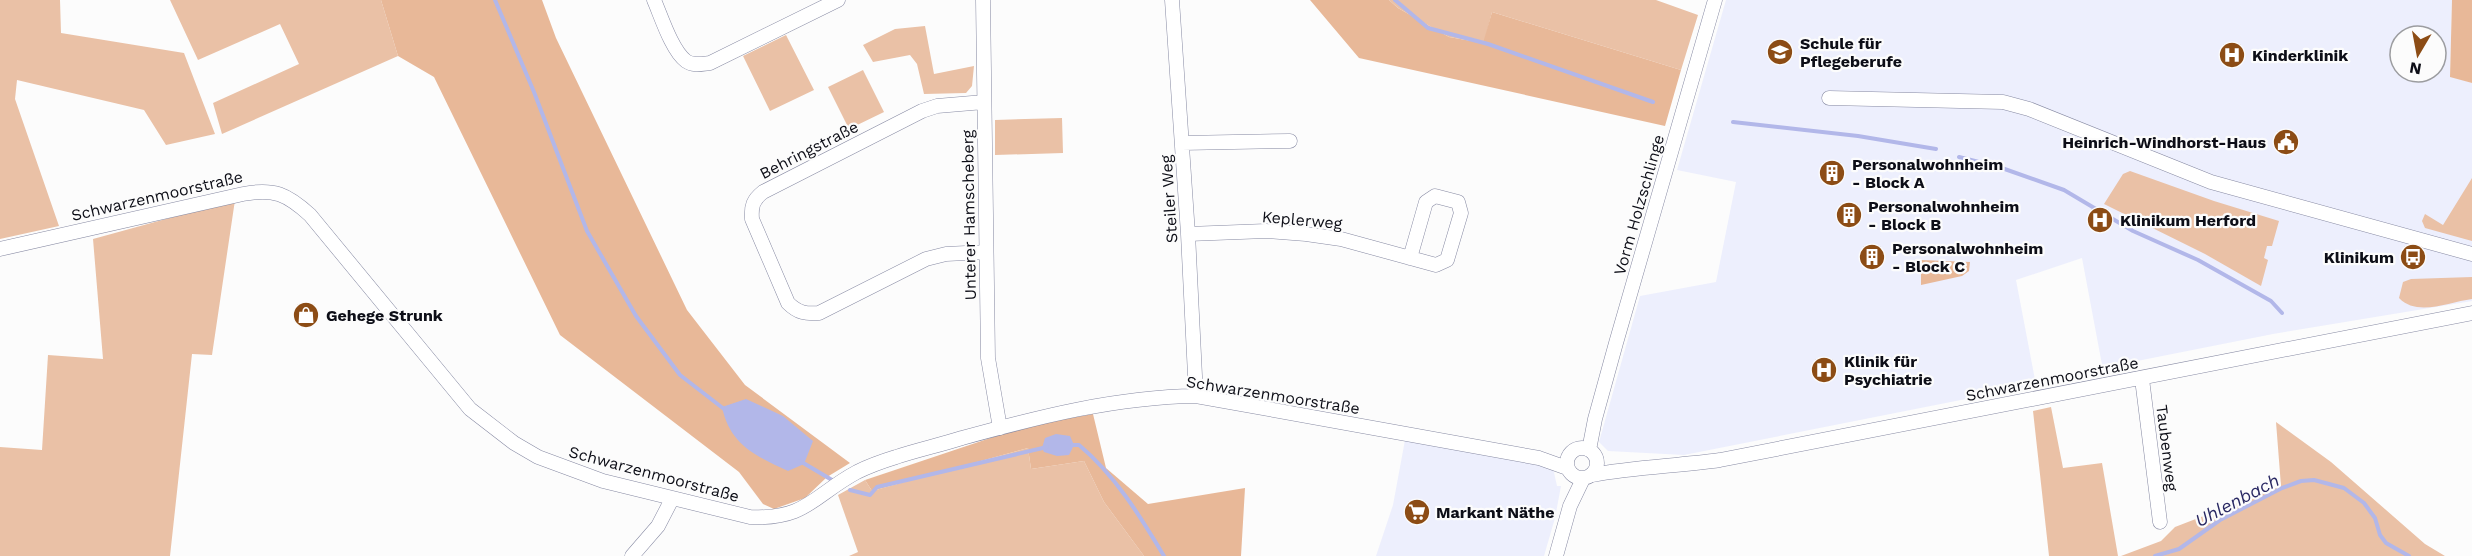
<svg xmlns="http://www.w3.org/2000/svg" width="2472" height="556" viewBox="0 0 2472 556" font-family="'Work Sans',sans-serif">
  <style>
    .built { fill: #edeffd; fill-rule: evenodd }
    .green { fill: #eac1a6 }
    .forest { fill: #e8b898 }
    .water { fill: #b2b7e9 }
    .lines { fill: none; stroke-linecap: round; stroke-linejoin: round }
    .stream { stroke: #b2b7e9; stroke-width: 4 }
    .street-casing { stroke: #878aa3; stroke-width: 15 }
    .street { stroke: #fff; stroke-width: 14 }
    .labels { text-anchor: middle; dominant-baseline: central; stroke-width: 4.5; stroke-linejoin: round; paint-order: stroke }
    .poi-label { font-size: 16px; font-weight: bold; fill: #0d0e17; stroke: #fcfcfc; text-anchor: start }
    .street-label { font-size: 16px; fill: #0d0e17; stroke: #fcfcfc }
    .water-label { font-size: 18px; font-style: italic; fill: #292863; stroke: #fcfcfc }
  </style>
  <rect width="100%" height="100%" fill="#fcfcfc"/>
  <!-- built -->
  <path class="built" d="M1726,0H2452L2450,76L2472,83V301L2273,334L2127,363L2118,367L2103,370L2082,258L2016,280L2036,385L1684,455L1608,451L1599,442L1640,296L1716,282L1736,182L1677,170ZM2400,36H2436V72H2400Z
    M1405,440L1553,468L1557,486H1561L1555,518L1544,556H1376L1393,505Z"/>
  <!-- green -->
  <path class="green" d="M0,0H60L61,33L184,53L215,134L166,145L144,110L17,80L15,99L59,226L0,239Z
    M170,0H381L398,56L222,134L213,103L299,64L280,24L198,60Z
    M1389,0H1656L1698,15L1681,70L1492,12L1484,43L1449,37L1398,8Z
    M925,26L934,74L974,66L972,86L966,93L924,94L917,64L910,55L873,62L863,45L895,29Z
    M786,35L814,90L770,111L743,56Z
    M863,70L884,112L849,129L828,87Z
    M1062,118L1063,153L995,155V120Z
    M2130,171L2214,201L2279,221L2272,246H2267L2264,258L2268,260L2261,286L2205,254L2104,204L2123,174Z
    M2472,178V241L2425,228L2422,221L2425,214L2443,225Z
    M235,200L212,355L192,354L170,556H0V447L42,450L48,355L103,359L93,239Z
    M2472,277V299C2449,302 2417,317 2399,298L2403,282L2411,279Z
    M2051,407L2063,468L2102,463L2118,556H2049L2033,411Z
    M2276,422L2331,462L2425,544L2445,556H2121L2161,541L2175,527L2281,486Z
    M1028,448L1031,469L1084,461L1104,502L1144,556H849L858,552L838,495L865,480L872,491Z"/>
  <!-- forest -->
  <path class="forest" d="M381,0H542L556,38L687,310L745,385L850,463L827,477L805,498L774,509L763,504L739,472L560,335L434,77L398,56Z
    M1310,0H1389L1398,8L1449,37L1483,43L1492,12L1681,70L1665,126L1359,58Z
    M2452,0H2472V83L2450,77Z
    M1921,260L1970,262L1969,271L1962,276L1921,285Z
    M1093,414L1106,468L1148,504L1245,488L1241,556H1144L1104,502L1084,461L1031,469L1028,448L872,491L865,480L1026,426Z"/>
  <!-- water -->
  <path class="water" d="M746,399L783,416L813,441L804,464L788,471C756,456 730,445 722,407Z
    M1056,434L1070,436L1074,445L1069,455L1057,456L1044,452L1042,448L1045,438Z"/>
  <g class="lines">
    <!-- stream -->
    <path class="stream" d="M495,0L534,92L587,231L636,316L680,375L724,409
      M1395,0L1428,28L1488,44L1653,102
      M1733,122L1858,136L1936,149
      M1959,157L1999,167L2064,190L2133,231L2198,260L2271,301L2282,313
      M1072,445H1079C1115,475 1140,516 1164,556
      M800,461L832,480
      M850,490L870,495L877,487L1047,447
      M2155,556L2179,549L2220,520L2282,488L2301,481L2314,480L2344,488L2364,503L2375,518L2380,535L2386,543L2409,556"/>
    <!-- street casing -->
    <g class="street-casing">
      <path id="street" d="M654,0C661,16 672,51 686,61C693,66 701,64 710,63L838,0
        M983,0L988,358L1000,428
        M1172,0L1188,234L1196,396
        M1829,98L2003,102L2029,109L2211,182L2472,254
        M984,102L937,106L922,111L763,192C753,200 751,206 752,219L788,303C798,313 806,314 819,313L926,259L946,254L986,252
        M1182,143L1290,141
        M1188,234L1266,231L1306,234L1341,239L1436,265L1447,260L1461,213L1458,202L1435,196L1426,202L1410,258
        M0,249L243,194C274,188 287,194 310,215L470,409L514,443L538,457L603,481L750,517C806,520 814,495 857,472C869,466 883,461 896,457C917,450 940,445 962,438C1038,417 1116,397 1196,396L1539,458L1567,468
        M2142,379L2160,522
        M1567 463a15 15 0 1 1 30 0a15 15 0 1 1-30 0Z
        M1589,450L1595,419L1616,343L1715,0
        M1592,475C1634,467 1677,466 1720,460L2472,313
        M632,556L658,526L672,499
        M1556,556L1570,506L1583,479"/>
    </g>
    <!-- street -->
    <use href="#street" class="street"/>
  </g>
  <!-- icons -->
  <defs>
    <g id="school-disc" transform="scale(1.35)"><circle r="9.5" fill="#8c4c15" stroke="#fcfcfc"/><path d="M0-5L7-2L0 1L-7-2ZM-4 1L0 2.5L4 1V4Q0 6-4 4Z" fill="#fff"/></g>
    <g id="hospital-disc" transform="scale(1.35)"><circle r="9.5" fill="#8c4c15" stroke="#fcfcfc"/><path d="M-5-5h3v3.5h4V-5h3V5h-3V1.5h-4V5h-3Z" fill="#fff"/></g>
    <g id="civic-disc" transform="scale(1.35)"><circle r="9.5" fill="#8c4c15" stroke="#fcfcfc"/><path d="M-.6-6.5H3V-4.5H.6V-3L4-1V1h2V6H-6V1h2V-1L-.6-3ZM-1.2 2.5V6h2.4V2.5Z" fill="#fff"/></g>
    <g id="building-disc" transform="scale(1.35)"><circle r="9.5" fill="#8c4c15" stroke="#fcfcfc"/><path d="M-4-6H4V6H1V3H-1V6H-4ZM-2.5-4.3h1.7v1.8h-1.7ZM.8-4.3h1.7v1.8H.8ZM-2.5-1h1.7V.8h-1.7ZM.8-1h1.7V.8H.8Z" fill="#fff"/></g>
    <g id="bus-disc" transform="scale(1.35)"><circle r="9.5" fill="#8c4c15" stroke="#fcfcfc"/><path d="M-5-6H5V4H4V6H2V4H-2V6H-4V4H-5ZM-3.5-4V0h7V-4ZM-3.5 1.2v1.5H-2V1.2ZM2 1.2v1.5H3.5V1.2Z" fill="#fff"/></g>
    <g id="shop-disc" transform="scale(1.35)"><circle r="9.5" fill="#8c4c15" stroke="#fcfcfc"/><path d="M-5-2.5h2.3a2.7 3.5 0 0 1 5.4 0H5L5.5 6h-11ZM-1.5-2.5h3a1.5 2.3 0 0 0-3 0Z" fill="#fff"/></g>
    <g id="supermarket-disc" transform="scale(1.35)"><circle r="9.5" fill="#8c4c15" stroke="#fcfcfc"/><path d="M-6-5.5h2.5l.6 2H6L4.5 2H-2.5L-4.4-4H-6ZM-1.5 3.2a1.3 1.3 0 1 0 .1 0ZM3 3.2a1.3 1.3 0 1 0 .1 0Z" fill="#fff"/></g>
  </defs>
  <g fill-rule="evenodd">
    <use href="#school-disc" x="1780" y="52"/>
    <use href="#hospital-disc" x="2232" y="55"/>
    <use href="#civic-disc" x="2286" y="142"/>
    <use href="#building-disc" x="1832" y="173"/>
    <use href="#building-disc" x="1849" y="215"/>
    <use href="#hospital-disc" x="2100" y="220"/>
    <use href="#building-disc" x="1872" y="257"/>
    <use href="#bus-disc" x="2413" y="257"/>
    <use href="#shop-disc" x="306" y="315"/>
    <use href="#hospital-disc" x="1824" y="370"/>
    <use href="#supermarket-disc" x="1417" y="512"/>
  </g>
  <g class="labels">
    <!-- poi labels -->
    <g class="poi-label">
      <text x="1800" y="43">Schule für<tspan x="1800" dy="18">Pflegeberufe</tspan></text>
      <text x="2252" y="55">Kinderklinik</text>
      <text x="2266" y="142" text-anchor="end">Heinrich-Windhorst-Haus</text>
      <text x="1852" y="164">Personalwohnheim<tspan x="1852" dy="18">- Block A</tspan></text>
      <text x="1868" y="206">Personalwohnheim<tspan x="1868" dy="18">- Block B</tspan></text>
      <text x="2120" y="220">Klinikum Herford</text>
      <text x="1892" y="248">Personalwohnheim<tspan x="1892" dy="18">- Block C</tspan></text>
      <text x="2394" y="257" text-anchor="end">Klinikum</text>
      <text x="326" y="315">Gehege Strunk</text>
      <text x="1844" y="361">Klinik für<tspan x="1844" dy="18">Psychiatrie</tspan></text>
      <text x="1436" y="512">Markant Näthe</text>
    </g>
    <!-- street labels -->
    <g class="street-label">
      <text transform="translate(809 150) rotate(-27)">Behringstraße</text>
      <text transform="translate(157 196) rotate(-13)">Schwarzenmoorstraße</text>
      <text transform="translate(1169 199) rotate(-94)">Steiler Weg</text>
      <text transform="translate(1639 205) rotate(-74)">Vorm Holzschlinge</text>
      <text transform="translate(969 215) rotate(-91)">Unterer Hamscheberg</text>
      <text transform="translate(1302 220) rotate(5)">Keplerweg</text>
      <text transform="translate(2052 379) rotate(-11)">Schwarzenmoorstraße</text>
      <text transform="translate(1273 395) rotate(9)">Schwarzenmoorstraße</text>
      <text transform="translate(2167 448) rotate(83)">Taubenweg</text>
      <text transform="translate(654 474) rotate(15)">Schwarzenmoorstraße</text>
    </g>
    <!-- water labels -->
    <g class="water-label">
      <text transform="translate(2237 500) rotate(-28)">Uhlenbach</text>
    </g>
  </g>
  <!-- north arrow -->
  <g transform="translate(2418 54) rotate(190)"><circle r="28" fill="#fcfcfc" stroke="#9c9da0" stroke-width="1.5"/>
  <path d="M0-4.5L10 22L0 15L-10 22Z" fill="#8c4c15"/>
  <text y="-9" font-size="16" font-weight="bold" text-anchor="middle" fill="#0d0e17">N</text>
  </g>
</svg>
